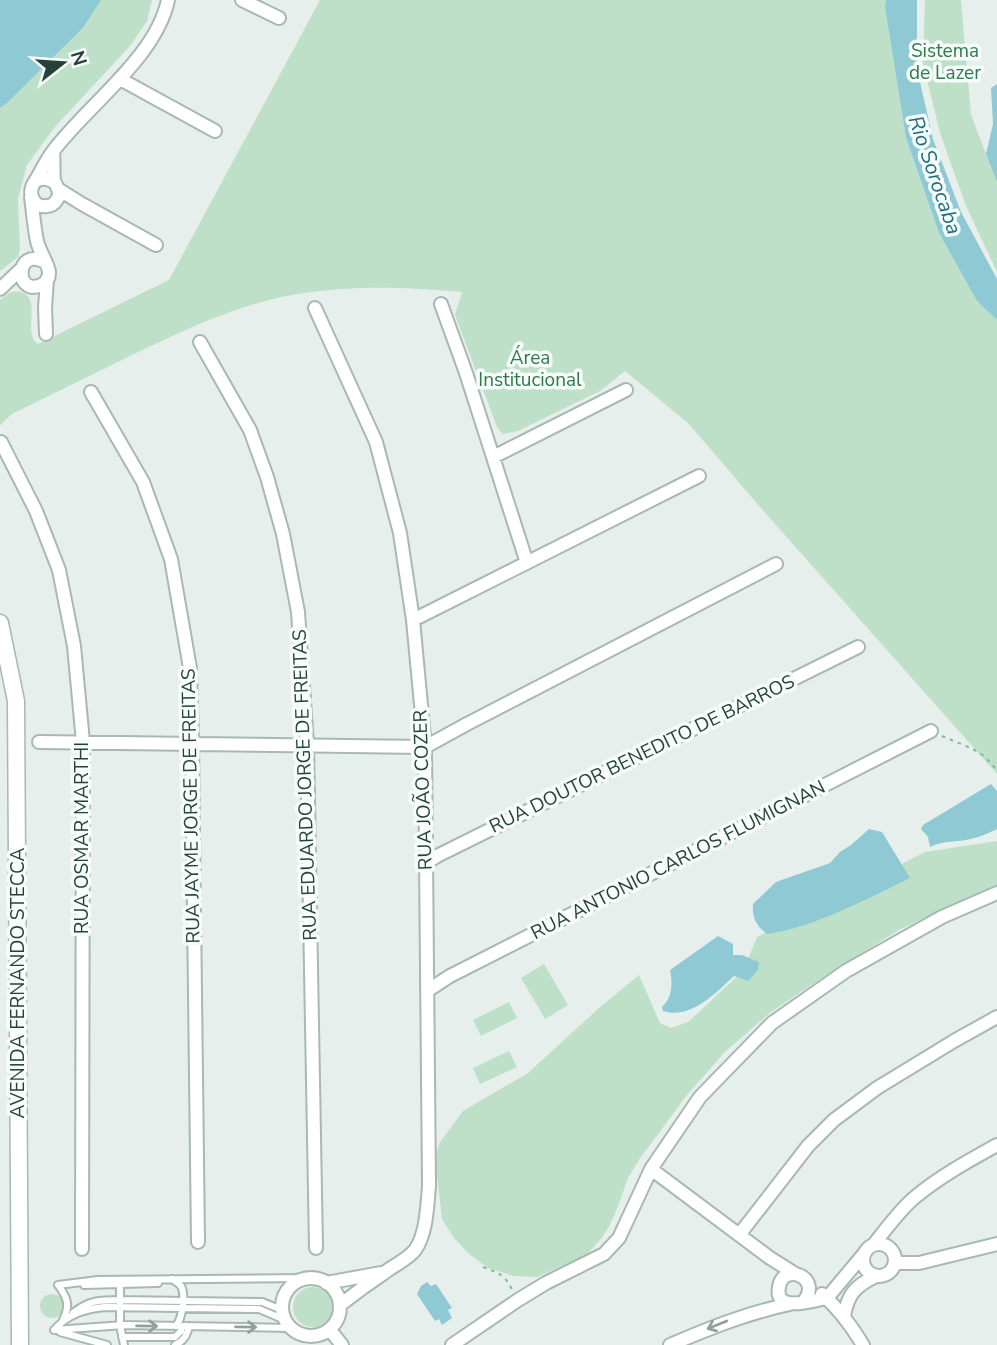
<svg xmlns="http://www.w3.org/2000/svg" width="997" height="1345" viewBox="0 0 997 1345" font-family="'Nunito Sans',sans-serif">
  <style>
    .green { fill: #bfe0c8 }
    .water { fill: #8ec9d4 }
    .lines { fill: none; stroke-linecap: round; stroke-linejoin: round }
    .service-casing { stroke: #a8b8b2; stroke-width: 10 }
    .minor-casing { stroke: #a8b8b2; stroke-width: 16 }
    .tertiary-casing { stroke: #a8b8b2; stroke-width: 19 }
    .path { stroke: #86b3a5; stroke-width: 2; stroke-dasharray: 3.5 5; stroke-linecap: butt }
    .service { stroke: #fff; stroke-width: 6 }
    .minor { stroke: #fff; stroke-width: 12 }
    .tertiary { stroke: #fff; stroke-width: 16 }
    .oneway { stroke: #92a09c }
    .labels { text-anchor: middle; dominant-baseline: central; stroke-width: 7; stroke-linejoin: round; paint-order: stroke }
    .park-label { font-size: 19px; fill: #2d7a4b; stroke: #f7fbf9 }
    .street-label { font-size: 19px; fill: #24423a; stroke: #f7fbf9 }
    .water-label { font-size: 21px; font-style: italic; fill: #1c6f80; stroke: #f7fbf9 }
  </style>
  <rect width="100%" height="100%" fill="#e6efeb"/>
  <!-- green -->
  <path class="green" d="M101,0H152L147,21L130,46L54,128L27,165L18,199L20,249L18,257L0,271V108L7,103L83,28Z
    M320,0H886L885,7L906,138L939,233L977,301L997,320V774L760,507L689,424L625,371L600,391L518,431L503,434L497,427L455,315L462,292C407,287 352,285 297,294C238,304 185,330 132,355C92,375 52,394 12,414L0,425V300C6,295 12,289 21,292C39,298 28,322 32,334C33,340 34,340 38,344L169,280Z
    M925,0H961L971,115L997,182V272L966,206L940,133L923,63Z
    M997,841V886L951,905L899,930L832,971L771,1012L725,1052L687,1095L641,1157L628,1178L619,1204L610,1225L601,1239L585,1256L537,1277L514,1276L488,1268L469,1254L454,1238L442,1219L435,1157L440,1142L463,1111L528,1073L600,1007L639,975L660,1023L671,1028L688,1022L743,971L757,937L925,852Z
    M544,964L568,1005L545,1019L521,978Z
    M509,1002L517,1018L481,1036L473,1020Z
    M509,1051L517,1067L480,1084L473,1068Z
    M293 1307a20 20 0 1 1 40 0a20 20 0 1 1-40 0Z
    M40 1306a12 12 0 1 1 24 0a12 12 0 1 1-24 0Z"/>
  <!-- water -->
  <path class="water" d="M0,0H101L83,28L7,103L0,108Z
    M886,0H917V69L933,139L961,212L997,279V320L977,301L939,233L906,138L885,7Z
    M997,84V182L986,154L993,124L991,88Z
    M991,784L997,791V829C985,835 972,840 958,841C948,842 940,842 930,847L928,837L921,829L923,825Z
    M869,829L882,832L910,878C864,900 818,926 767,934C756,925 752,918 753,904L776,882L830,863L840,852L851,845Z
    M718,936L733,944V955H742L759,962L758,970L748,981L734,976C716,993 690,1020 663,1011L662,1007C672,998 673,984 670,970Z
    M427,1282L431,1286L436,1284L452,1308L448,1310L452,1318L442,1325L439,1319L435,1321L417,1294L421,1286Z"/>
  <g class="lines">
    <!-- service casing -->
    <g class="service-casing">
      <path id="service" d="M172,1279C174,1281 179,1283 181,1286C186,1295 182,1319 176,1326
        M120,1284V1325L124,1345
        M58,1285L98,1280L309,1278
        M58,1285C68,1298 70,1306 63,1320
        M84,1285L158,1283
        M73,1313C89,1300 100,1300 120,1300L262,1302L282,1310
        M54,1330C68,1314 85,1309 105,1307L259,1309L285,1320
        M54,1330L124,1325L291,1328
        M60,1332L107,1345
        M122,1337H175L181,1331V1326
        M175,1345C184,1341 187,1335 189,1326"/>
    </g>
    <!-- minor casing -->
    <g class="minor-casing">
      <path id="minor" d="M242,0L279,18
        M120,79L215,131
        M53,151C54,161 53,171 54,180C55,185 60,189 59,196C58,198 57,199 56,201C54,204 50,206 47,206C24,210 26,167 54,182
        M34,183C41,172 46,160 54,150C89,104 156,57 168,0
        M58,189L82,204L156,245
        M31,197C33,211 34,227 37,241C39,251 48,263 49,272C49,278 47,283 41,285C15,297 14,246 45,262
        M0,289L21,269
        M441,304L466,373L527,563
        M315,308L376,442L400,533L413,620L425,747L429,1186C427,1206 427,1233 415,1250C407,1260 394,1265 384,1273C369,1283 354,1294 340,1305
        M46,334L45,308L47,279
        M200,342L250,430L267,477L283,534L298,612L307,745L316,1248
        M91,392L143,482L171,559L190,668L192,743L198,1242
        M1,442L36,511L59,570L74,646L83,742L82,1249
        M493,457L626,390
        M413,620L699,476
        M39,742L425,747L467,724L776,564
        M426,863L439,855L858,647
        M427,991L450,976L931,731
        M651,1169L770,1258L794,1273
        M739,1235L808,1146L834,1120L877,1088L954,1041L997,1017
        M863 1260a16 16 0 1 1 32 0a16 16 0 1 1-32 0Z
        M874,1244C887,1228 899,1211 914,1198C939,1177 968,1161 997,1145
        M895,1263H919L997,1244
        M282 1307a29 29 0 1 1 58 0a29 29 0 1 1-58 0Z
        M326,1283L381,1273
        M822,1294C839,1309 851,1325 863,1345
        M827,1298L863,1255
        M803,1302C824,1278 783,1261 779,1287C774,1314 813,1300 827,1298
        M844,1316C848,1294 855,1286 876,1276
        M330,1330L342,1345
        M452,1345L518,1300L546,1283L604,1254L619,1238L651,1169L700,1097L772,1023L846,971L942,917L997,893
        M670,1345C710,1328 747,1313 790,1304"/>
    </g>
    <!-- tertiary casing -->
    <g class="tertiary-casing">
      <path id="tertiary" d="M0,623L16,701L20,1345"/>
    </g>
    <!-- path -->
    <path class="path" d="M942,736L973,749L984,756L997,770
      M483,1267C498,1273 505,1274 512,1290"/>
    <!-- service -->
    <use href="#service" class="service"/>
    <!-- minor -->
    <use href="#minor" class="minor"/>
    <!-- tertiary -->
    <use href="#tertiary" class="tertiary"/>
  </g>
  <!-- one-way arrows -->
  <defs><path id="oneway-shaft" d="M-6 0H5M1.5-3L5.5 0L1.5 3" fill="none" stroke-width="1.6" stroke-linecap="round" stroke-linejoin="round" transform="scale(1.75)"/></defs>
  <g class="oneway">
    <use href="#oneway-shaft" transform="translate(717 1325) rotate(158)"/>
    <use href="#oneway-shaft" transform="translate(147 1326) rotate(1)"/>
    <use href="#oneway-shaft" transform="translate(246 1327) rotate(1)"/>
  </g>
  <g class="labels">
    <!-- park labels -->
    <g class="park-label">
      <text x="945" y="51">Sistema<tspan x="945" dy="22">de Lazer</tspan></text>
      <text x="530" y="358">Área<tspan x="530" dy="22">Institucional</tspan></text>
    </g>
    <!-- street labels -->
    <g class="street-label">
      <text transform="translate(642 754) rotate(-26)">RUA DOUTOR BENEDITO DE BARROS</text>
      <text transform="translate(305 785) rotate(-92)">RUA EDUARDO JORGE DE FREITAS</text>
      <text transform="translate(423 790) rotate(-92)">RUA JOÃO COZER</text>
      <text transform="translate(191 806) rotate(-91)">RUA JAYME JORGE DE FREITAS</text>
      <text transform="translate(82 838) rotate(-90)">RUA OSMAR MARTHI</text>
      <text transform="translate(678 860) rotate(-27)">RUA ANTONIO CARLOS FLUMIGNAN</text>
      <text transform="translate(18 983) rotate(-90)">AVENIDA FERNANDO STECCA</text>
    </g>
    <!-- water labels -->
    <g class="water-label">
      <text transform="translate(935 175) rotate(71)">Rio Sorocaba</text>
    </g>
  </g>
  <!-- north arrow -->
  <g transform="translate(63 63) rotate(73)" stroke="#f7fbf9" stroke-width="5" paint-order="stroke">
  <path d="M0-5L12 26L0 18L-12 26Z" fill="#24423a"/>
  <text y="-10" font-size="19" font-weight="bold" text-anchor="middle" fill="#24423a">N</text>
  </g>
</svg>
